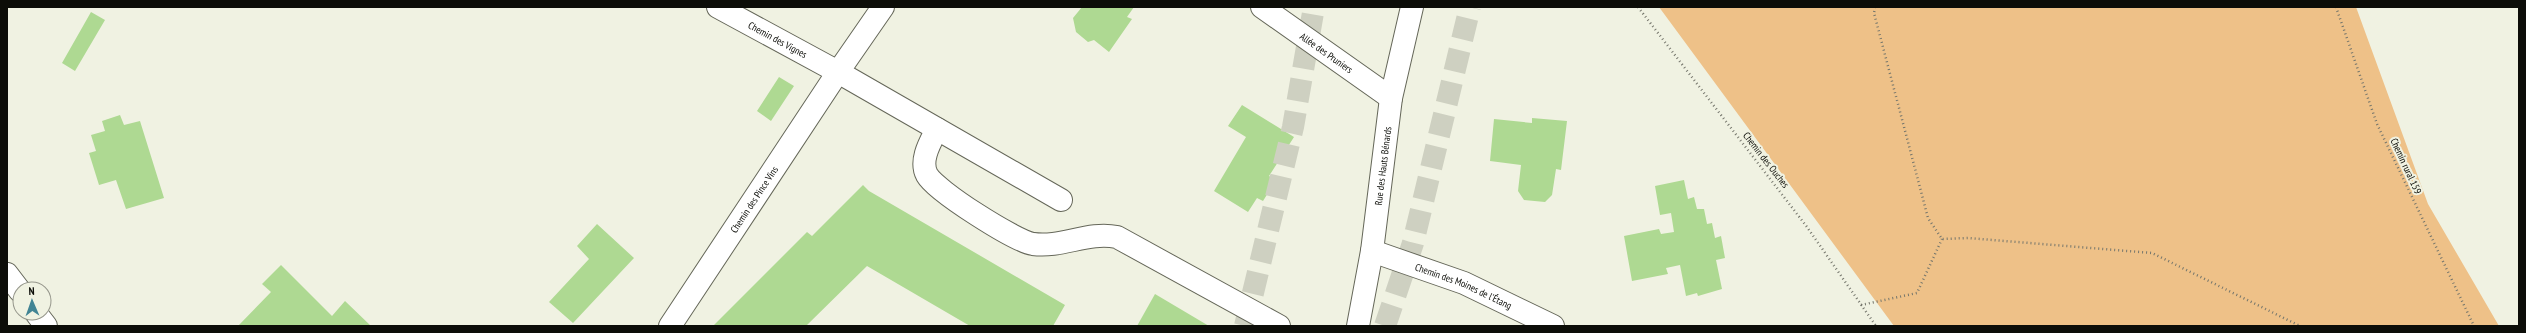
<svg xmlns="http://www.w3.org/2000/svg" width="2526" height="333" viewBox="0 0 2526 333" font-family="'PT Sans Narrow',sans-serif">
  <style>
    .green { fill: #eec188 }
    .building { fill: #aed992 }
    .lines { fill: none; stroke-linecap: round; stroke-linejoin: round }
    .highway-tunnel { stroke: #ced0c1; stroke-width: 22; stroke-dasharray: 22 11; stroke-linecap: butt }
    .minor-casing { stroke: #656759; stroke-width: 24 }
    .path { stroke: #75766c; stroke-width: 2.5; stroke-dasharray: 1 3; stroke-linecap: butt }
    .minor { stroke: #fff; stroke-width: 22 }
    .labels { text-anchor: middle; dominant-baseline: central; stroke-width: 4; stroke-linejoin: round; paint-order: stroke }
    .street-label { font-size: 10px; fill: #0c0d08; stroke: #f0f2e2 }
  </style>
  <rect width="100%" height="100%" fill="#f0f2e2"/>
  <!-- green -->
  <path class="green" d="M1659,7H2356L2428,204L2499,326H1894Z"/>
  <!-- building -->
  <path class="building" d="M1082,7H1134L1127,17L1132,19L1109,52L1094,40L1088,42L1076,32L1073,18Z
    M91,12L105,20L75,71L62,63Z
    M779,77L794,86L771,121L757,111Z
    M1242,105L1294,137L1269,176L1276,180L1263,201L1257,198L1248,212L1214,191L1246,137L1228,126Z
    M120,115L124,125L140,121L164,198L126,209L116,180L99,185L89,153L96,151L91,135L105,131L102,121Z
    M1532,118L1567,121L1561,170L1556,169L1552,195L1545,202L1524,200L1518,191L1521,165L1490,161L1494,119L1532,123Z
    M1684,180L1688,199L1694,197L1697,209H1704L1707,224L1712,223L1715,238L1721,236L1725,258L1716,260L1722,289L1698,296L1697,293L1686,296L1680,265L1666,268L1668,274L1632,281L1624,236L1659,229L1661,234L1674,232L1671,213L1660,215L1655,186Z
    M863,185L869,191L1065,305L1053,326H970L867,266L806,326H713L807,232L812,236Z
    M597,224L634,258L573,323L549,302L589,259L577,246Z
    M281,265L332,316L345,301L371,326H238L271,292L262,284Z
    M1155,294L1209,326H1137Z"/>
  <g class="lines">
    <!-- highway-tunnel -->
    <path class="highway-tunnel" d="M1245,326L1293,127L1314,7
      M1385,326L1413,243L1470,7"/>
    <!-- minor casing -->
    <g class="minor-casing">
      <g id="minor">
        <path id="s1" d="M718,7L838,72L1061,200"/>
        <path id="s2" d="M1262,7L1391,98"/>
        <path d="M937,129C931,141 919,160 927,175C936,191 1015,241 1033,244C1062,248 1088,231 1117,237L1279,326"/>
        <path id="s3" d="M1372,251L1464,283L1553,326"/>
        <path d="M7,274L20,291"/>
        <path d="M36,313L46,326"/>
        <path id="s4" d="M670,326L838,72L883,7"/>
        <path id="s5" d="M1358,326L1372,251L1391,98L1412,7"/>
      </g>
    </g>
    <!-- path -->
    <path class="path" d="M1638,7L1807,227L1876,326
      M1875,7L1874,13L1928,218L1942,239L1968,238L2152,253L2300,326
      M2336,7L2377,124L2474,326
      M1861,305L1917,293L1942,239"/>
    <!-- minor -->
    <use href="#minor" class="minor"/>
  </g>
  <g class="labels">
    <!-- street labels -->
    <g class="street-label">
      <text stroke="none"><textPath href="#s1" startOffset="68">Chemin des Vignes</textPath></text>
      <text stroke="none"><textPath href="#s2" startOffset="79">Allée des Pruniers</textPath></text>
      <text transform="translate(1766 160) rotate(52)">Chemin des Ouches</text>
      <text stroke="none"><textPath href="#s5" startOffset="162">Rue des Hauts Bénards</textPath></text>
      <text transform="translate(2406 166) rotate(65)">Chemin rural 159</text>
      <text stroke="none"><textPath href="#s4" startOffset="152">Chemin des Pince Vins</textPath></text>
      <text stroke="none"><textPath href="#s3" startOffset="98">Chemin des Moines de l'Étang</textPath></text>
    </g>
  </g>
  <!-- border -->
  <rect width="2526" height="333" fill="none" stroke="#0c0d08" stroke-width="16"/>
  <!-- north arrow -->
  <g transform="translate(32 301) rotate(358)"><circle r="19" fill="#f0f2e2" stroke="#95968b"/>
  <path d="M0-3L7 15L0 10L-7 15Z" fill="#418494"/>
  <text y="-6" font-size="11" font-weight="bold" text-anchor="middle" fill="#0c0d08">N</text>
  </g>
</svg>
